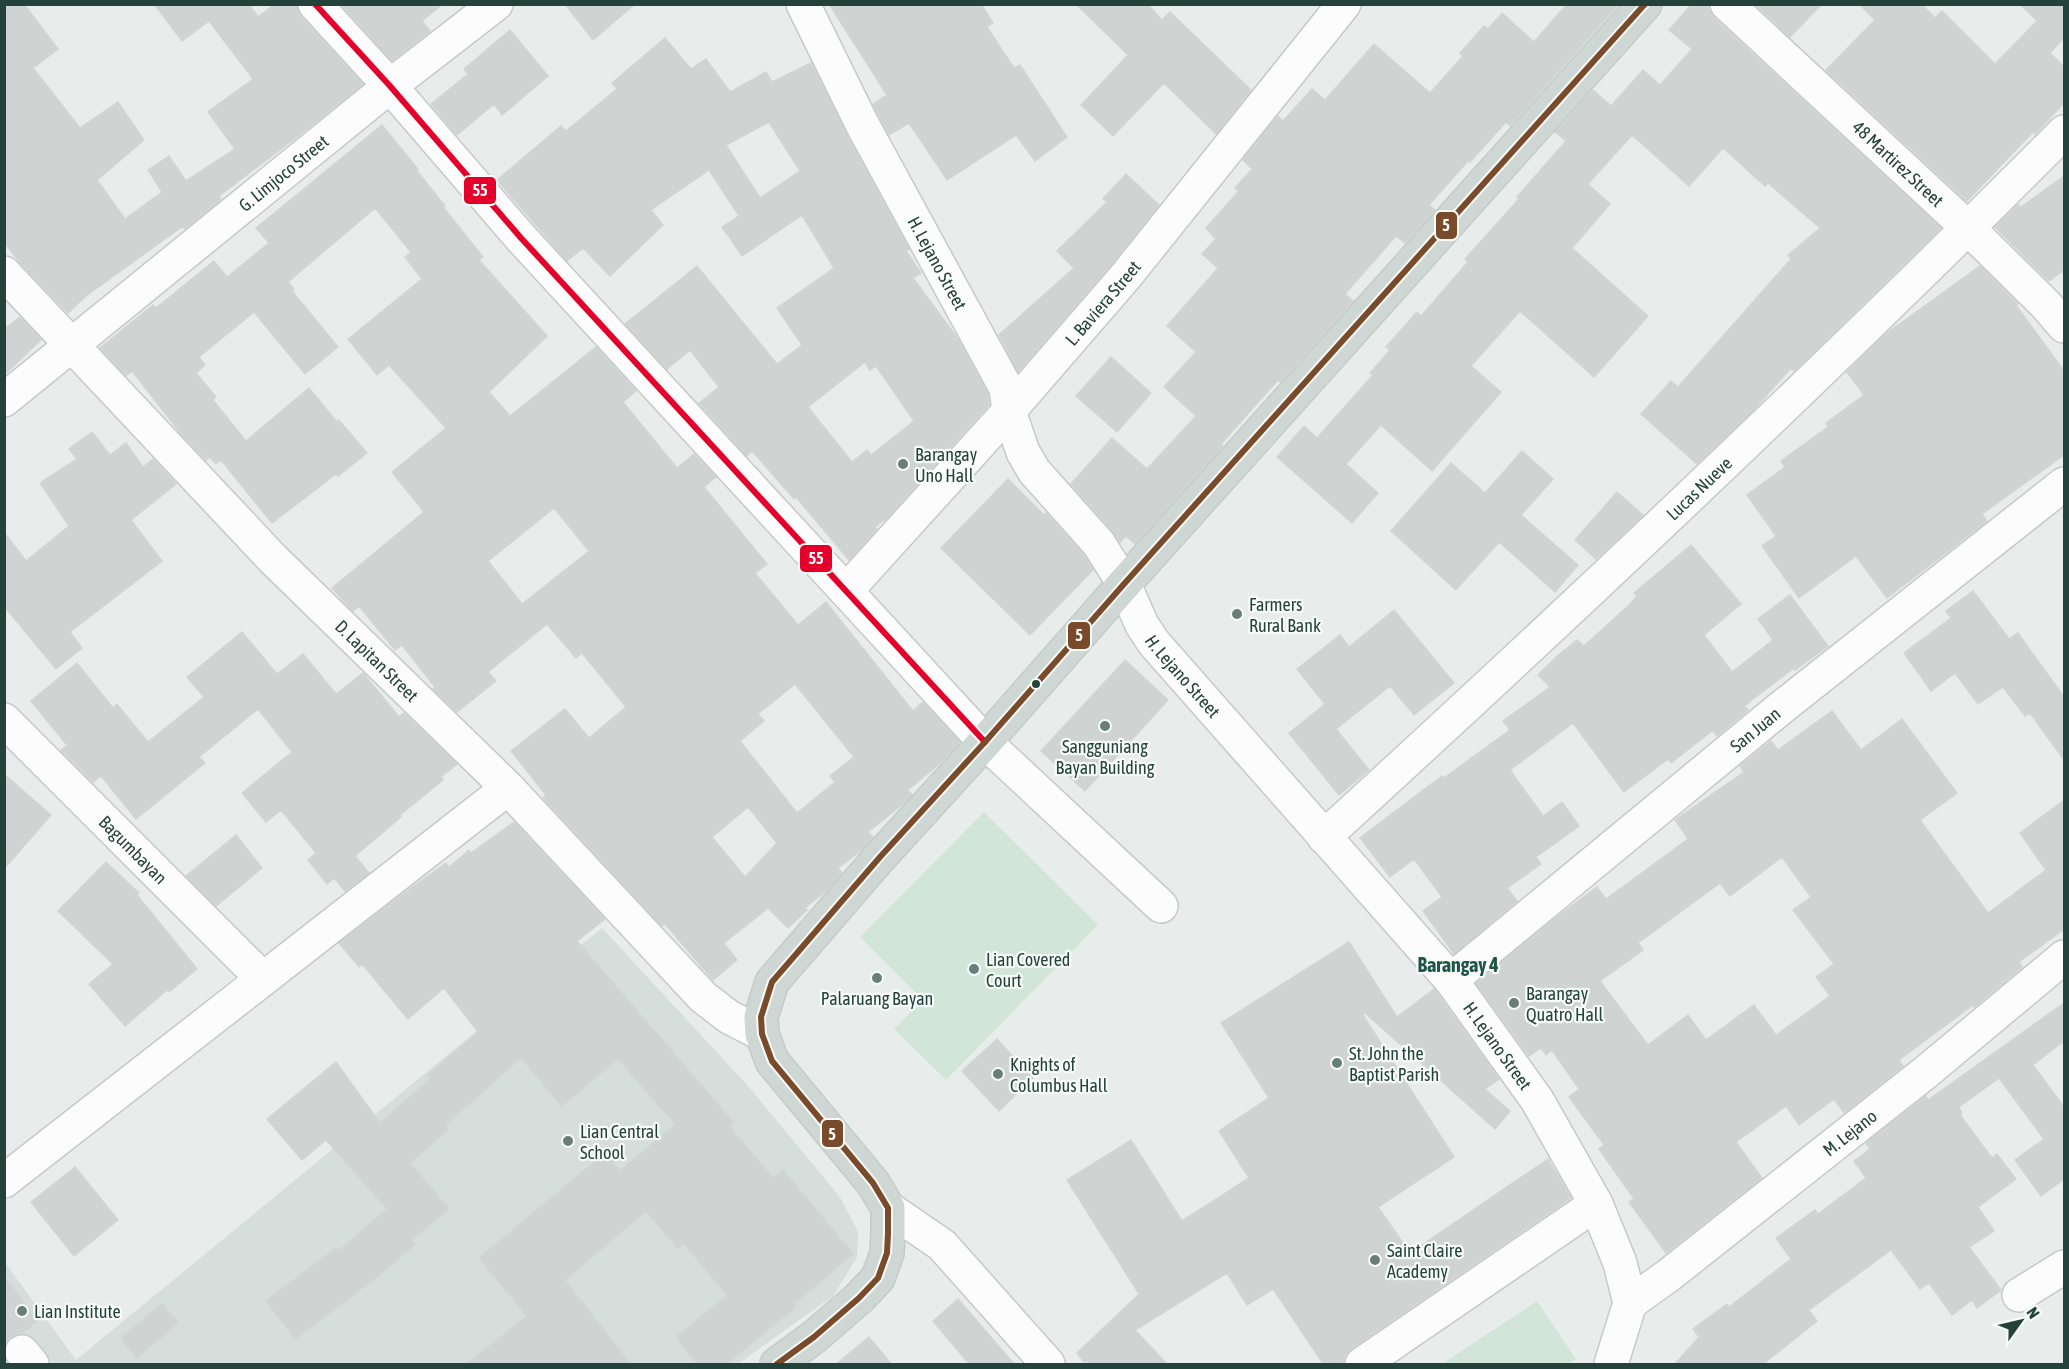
<svg xmlns="http://www.w3.org/2000/svg" width="2069" height="1369" viewBox="0 0 2069 1369" font-family="'Asap Condensed',sans-serif">
  <style>
    .built { fill: #d6dedb }
    .green { fill: #d1e6d8 }
    .building { fill: #cfd4d2; stroke: #d1d6d4; stroke-width: 1.5; fill-rule: evenodd }
    .lines { fill: none; stroke-linecap: round; stroke-linejoin: round }
    .minor-casing { stroke: #c5cac8; stroke-width: 36 }
    .major-casing { stroke: #c3ccc9; stroke-width: 36 }
    .minor { stroke: #fcfcfc; stroke-width: 33 }
    .major { stroke: #cfd7d5; stroke-width: 33 }
    .bus-1-casing { stroke: #f7fbf9; stroke-width: 10 }
    .bus-2-casing { stroke: #f7fbf9; stroke-width: 10 }
    .bus-1 { stroke: #e4002b; stroke-width: 6 }
    .bus-2 { stroke: #7a4b2a; stroke-width: 6 }
    .poi-dot { fill: #697e78; stroke: #f7fbf9; stroke-width: 2 }
    .bus-dot { fill: #24423a; stroke: #f7fbf9; stroke-width: 2 }
    .labels { text-anchor: middle; dominant-baseline: central; stroke-width: 4.5; stroke-linejoin: round; paint-order: stroke }
    .street-label { font-size: 18px; fill: #24423a; stroke: #f7fbf9 }
    .poi-label { font-size: 18px; fill: #24423a; stroke: #f7fbf9; text-anchor: start }
    .neighbourhood-label { font-size: 20px; font-weight: bold; fill: #1f5548; stroke: #f7fbf9 }
    .line-badge { stroke: #f7fbf9; stroke-width: 2 }
    .badge-label { font-size: 16px; text-anchor: middle; font-weight: bold; fill: #fff }
  </style>
  <rect width="100%" height="100%" fill="#e8edeb"/>
  <!-- built -->
  <path class="built" d="M602,928L748,1086L840,1197L858,1232L857,1257L834,1295L738,1364H5L4,1261L76,1360Z"/>
  <!-- green -->
  <path class="green" d="M984,812L1098,925L946,1080L894,1029L923,1000L860,937Z
    M1537,1301L1576,1359L1568,1364H1442Z"/>
  <!-- building -->
  <path class="building" d="M4,4H24L58,49L33,68L80,128L118,102L144,140L97,180L125,219L162,192L148,170L169,156L186,181L235,149L208,112L253,79L209,21L182,41L154,4H249L258,17L275,4H297L301,17L363,84L302,133L219,196L221,199L185,229L183,226L86,296L68,313L21,264L4,242Z
    M341,4H443L422,21L430,31L392,61Z
    M565,4H635L593,40Z
    M829,4H981L993,23L987,27L1014,68L1020,65L1067,137L1035,161L1016,135L947,180L909,123L889,135L873,104L887,95Z
    M1076,4H1147L1162,20L1170,12L1251,90L1216,134L1164,83L1113,136L1081,105L1128,55Z
    M1567,4H1619L1510,126L1506,122L1470,162L1468,161L1429,205L1435,210L1405,243L1396,236L1345,294L1353,301L1280,382L1278,380L1221,444L1223,446L1135,544L1126,536L1120,542L1113,532L1071,484L1112,438L1147,469L1196,416L1164,387L1196,352L1167,326L1218,268L1202,254L1216,239L1206,228L1239,191L1235,188L1252,169L1243,160L1278,116L1283,121L1312,89L1325,100L1374,44L1430,93L1463,56L1460,53L1484,26L1488,29L1502,13L1534,42Z
    M1692,4H1709V10L1714,18L1941,228L1794,371L1791,368L1751,413L1697,464L1641,414L1671,381L1678,387L1791,259L1788,255L1820,228L1768,183L1765,186L1723,148L1689,186L1632,135L1588,184L1610,204L1572,248L1648,316L1594,377L1520,311L1471,366L1501,392L1432,471L1381,425L1346,464L1378,493L1352,523L1277,457L1304,426L1317,438L1373,375L1370,373L1390,350L1386,347L1417,312L1421,316L1468,262L1465,259L1519,199L1517,197L1566,141L1555,132L1593,90L1611,106L1643,70L1660,85L1692,49L1669,30Z
    M1755,4H1822L1790,37Z
    M1859,4H1921L1935,18L1942,11L1995,64L2037,21L2020,4H2064V38L2050,53L2064,67V103L2035,134L2033,132L1967,201L1826,70L1875,20Z
    M510,30L548,76L502,115L494,104L457,135L431,104L468,74L464,69Z
    M665,38L691,69L706,59L730,92L766,72L772,82L811,63L846,133L909,249L906,251L921,273L913,278L958,339L988,394L989,405L949,449L934,459L937,463L887,518L875,527L877,529L849,560L796,497L794,499L752,451L747,456L699,403L719,387L690,350L667,369L625,324L697,266L777,364L802,345L777,308L834,268L802,215L742,256L722,227L739,216L709,170L651,210L663,225L610,276L583,248L567,261L497,180L561,126L566,131L617,89L612,83ZM769,122L800,171L760,198L726,145ZM865,362L870,370L876,366L914,421L871,455L867,450L852,462L808,407Z
    M382,125L418,169L417,171L445,206L443,207L483,257L479,260L547,336L489,392L510,416L596,347L636,391L623,402L677,468L694,454L716,477L704,487L767,564L755,573L798,625L826,602L913,711L923,702L960,742L939,764L908,790L912,795L904,803L868,832L873,837L862,850L838,868L842,873L827,890L805,908L807,910L788,928L768,908L724,943L737,960L713,980L665,924L662,926L543,798L546,795L511,751L565,709L589,738L626,707L582,653L576,658L547,624L488,672L496,681L457,712L433,689L435,687L402,645L395,650L359,606L353,611L332,588L424,512L392,472L446,428L389,365L377,375L348,339L422,279L405,257L411,252L375,208L288,282L294,289L292,291L338,347L305,374L254,312L199,357L205,365L196,373L216,397L213,400L246,441L309,388L337,422L339,420L367,453L338,476L336,474L272,523L221,460L216,464L210,457L206,460L182,435L132,371L126,376L100,348L153,305L156,308L214,261L227,277L269,243L256,228ZM554,508L589,551L522,604L488,561ZM795,684L854,757L830,776L835,782L797,813L740,741L764,721L758,714ZM748,807L777,843L745,877L712,837Z
    M1126,174L1159,205L1111,265L1018,372L999,335L1074,268L1057,251L1107,202L1103,199Z
    M2064,176V270L2049,281L1995,227L2018,205L2021,207Z
    M1980,266L2018,304L2016,305L2064,371V455L1982,514L1987,521L1887,598L1856,556L1799,598L1762,546L1776,536L1747,495L1785,467L1781,461L1828,427L1826,423L1864,395L1847,372L1887,333Z
    M20,317L41,340L4,375V329Z
    M1111,357L1151,393L1117,432L1076,396Z
    M92,432L110,455L126,443L143,467L153,459L176,484L131,520L162,561L70,632L82,648L56,669L4,606V532L26,561L69,526L40,483L77,459L69,449Z
    M1522,451L1553,479L1521,515L1578,565L1555,592L1499,542L1456,590L1391,531L1451,463L1485,493Z
    M1008,479L1044,515L1046,513L1084,555L1093,570L1030,635L941,548Z
    M1617,492L1643,515L1596,559L1575,540Z
    M1691,545L1741,604L1704,635L1732,672L1773,640L1758,619L1790,595L1828,646L1795,670L1794,668L1753,699L1745,706L1748,710L1717,736L1713,730L1671,763L1668,759L1624,792L1573,723L1510,770L1543,816L1562,802L1579,826L1536,857L1541,864L1507,888L1517,901L1454,954L1423,911L1442,897L1414,859L1390,877L1360,838L1442,776L1444,778L1510,730L1503,721L1550,687L1538,675L1555,658L1577,640L1584,646L1629,605L1637,596L1634,593Z
    M1973,591L2009,639L2018,633L2064,697V760L2030,713L2025,716L2003,687L1978,704L1955,673L1931,691L1904,653L1951,618L1946,611Z
    M1394,610L1454,683L1414,715L1390,686L1336,729L1369,770L1339,795L1289,733L1325,704L1297,669L1340,635L1349,647Z
    M242,632L277,674L303,654L336,694L363,673L399,717L404,713L457,764L441,777L443,780L400,815L401,817L355,856L369,873L345,891L334,878L327,884L308,860L316,853L281,810L266,822L242,793L292,752L258,709L199,757L205,763L136,819L101,776L93,782L61,750L67,745L31,701L77,663L113,708L117,704L148,742L204,697L187,677Z
    M1125,660L1168,700L1085,791L1041,751Z
    M1832,711L1861,750L1902,719L1957,793L1920,820L1988,913L2046,870L2020,833L2064,800V929L2019,962L2022,967L1974,1007L1973,1005L1899,1060L1903,1066L1844,1113L1834,1099L1799,1125L1786,1106L1736,1142L1762,1178L1666,1253L1629,1202L1634,1199L1599,1149L1604,1145L1569,1097L1579,1089L1552,1050L1546,1055L1541,1048L1529,1056L1476,983L1555,918L1597,887L1606,899L1688,839L1675,820L1744,772L1740,766L1771,741L1778,750ZM1782,857L1811,897L1793,910L1834,964L1816,977L1830,996L1776,1035L1754,1005L1706,1040L1688,1015L1648,1045L1600,981L1643,950L1638,943L1720,883L1730,896Z
    M4,774L51,815L4,869Z
    M514,822L605,919L577,941L734,1123L730,1127L773,1178L783,1170L853,1254L794,1304L796,1307L725,1365H698L676,1337L727,1295L684,1244L678,1249L646,1211L565,1280L631,1365H465L527,1316L479,1258L605,1153L620,1171L675,1124L618,1059L562,1106L521,1058L445,1125L449,1129L410,1163L449,1209L411,1240L415,1245L377,1277L295,1339L266,1301L336,1248L338,1251L387,1209L326,1140L302,1160L267,1119L336,1062L380,1123L431,1078L428,1075L478,1032L444,988L408,1019L362,964L359,967L339,943L408,890L446,863L449,867L469,850L471,853Z
    M236,835L262,868L216,906L186,876Z
    M106,862L139,893L137,895L197,969L169,992L167,990L125,1026L89,984L113,964L58,911Z
    M1349,942L1397,1017L1434,989L1499,1079L1485,1089L1510,1111L1495,1129L1365,1013L1363,1015L1454,1157L1378,1207L1410,1253L1548,1159L1571,1198L1351,1349L1345,1355L1342,1365H1324L1273,1289L1247,1305L1227,1273L1135,1330L1168,1365H1090L1087,1361L1084,1362L1077,1353L1139,1294L1067,1180L1131,1140L1182,1221L1249,1178L1219,1131L1269,1098L1221,1023Z
    M2064,1003V1041L2033,1065L2064,1107V1179L2041,1196L2015,1160L2044,1139L1999,1078L1959,1107L1962,1113L1960,1115L1992,1158L1997,1154L2016,1179L1978,1207L1994,1231L1969,1247L2001,1290L1977,1308L1972,1300L1952,1315L1929,1283L1920,1289L1891,1250L1809,1310L1817,1321L1762,1365H1674L1699,1337L1693,1329L1727,1304L1729,1307L1791,1259L1776,1238L1815,1210L1818,1214L1866,1178L1854,1161L1870,1149L1866,1143L1926,1096L1928,1100Z
    M997,1039L1033,1078L999,1111L962,1071Z
    M75,1167L118,1220L74,1256L31,1202Z
    M4,1276L38,1321L20,1334L10,1337L4,1345Z
    M958,1299L1015,1365H970L933,1321Z
    M162,1303L178,1323L137,1358L121,1338Z
    M869,1337L892,1365H835Z"/>
  <g class="lines">
    <!-- minor casing -->
    <g class="minor-casing">
      <g id="minor">
        <path d="M315,4L390,86L521,238L985,742L1161,906"/>
        <path id="s1" d="M803,4L862,124L1006,388L1009,411L1023,452L1034,471L1099,544L1124,584L1142,625L1154,643L1451,980L1537,1100L1596,1204L1620,1263L1630,1303"/>
        <path id="s2" d="M1727,4L1969,229L2046,305L2064,326"/>
        <path id="s3" d="M4,273L273,559L508,788L703,997L729,1017L762,1034"/>
        <path id="s4" d="M4,400L390,86L496,4"/>
        <path id="s5" d="M846,591L1009,411L1125,277L1344,4"/>
        <path id="s6" d="M4,720L263,979"/>
        <path id="s7" d="M1324,837C1475,699 1624,560 1771,419C1870,324 1968,229 2064,132"/>
        <path id="s8" d="M1451,980L1782,707L2064,484"/>
        <path d="M4,1181L508,788"/>
        <path d="M888,1208L942,1245L1048,1364"/>
        <path d="M2019,1295L2064,1267"/>
        <path id="s9" d="M1630,1303L1669,1275L1926,1072L2064,957"/>
        <path d="M22,1352L32,1364"/>
        <path d="M1362,1364L1596,1204"/>
        <path d="M1611,1364L1630,1303"/>
      </g>
    </g>
    <!-- major casing -->
    <g class="major-casing">
      <path id="major" d="M777,1364L814,1337L859,1298L878,1278L887,1253L888,1233V1208L873,1183L772,1061L762,1034L761,1017L772,982L880,857L985,742L1124,584L1645,4"/>
    </g>
    <!-- minor -->
    <use href="#minor" class="minor"/>
    <!-- major -->
    <use href="#major" class="major"/>
    <!-- bus-1 casing -->
    <g class="bus-1-casing">
      <path id="bus-1" d="M315,4L390,86L521,238L985,742"/>
    </g>
    <!-- bus-2 casing -->
    <g class="bus-2-casing">
      <path id="bus-2" d="M777,1364L814,1337L859,1298L878,1278L887,1253L888,1233V1208L873,1183L772,1061L762,1034L761,1017L772,982L880,857L985,742L1124,584L1645,4"/>
    </g>
    <!-- bus-1 -->
    <use href="#bus-1" class="bus-1"/>
    <!-- bus-2 -->
    <use href="#bus-2" class="bus-2"/>
  </g>
  <!-- markers -->
  <g class="poi-dot">
    <circle cx="903" cy="464" r="6"/>
    <circle cx="1237" cy="614" r="6"/>
    <circle cx="1105" cy="726" r="6"/>
    <circle cx="974" cy="969" r="6"/>
    <circle cx="877" cy="978" r="6"/>
    <circle cx="1514" cy="1003" r="6"/>
    <circle cx="1337" cy="1063" r="6"/>
    <circle cx="998" cy="1074" r="6"/>
    <circle cx="568" cy="1141" r="6"/>
    <circle cx="1375" cy="1260" r="6"/>
    <circle cx="22" cy="1311" r="6"/>
  </g>
  <circle class="bus-dot" cx="1036" cy="684" r="5"/>
  <g class="labels">
    <!-- street labels -->
    <g class="street-label">
      <text stroke="none"><textPath href="#s2" startOffset="234">48 Martirez Street</textPath></text>
      <text stroke="none"><textPath href="#s4" startOffset="360">G. Limjoco Street</textPath></text>
      <text stroke="none"><textPath href="#s1" startOffset="292">H. Lejano Street</textPath></text>
      <text stroke="none"><textPath href="#s5" startOffset="386">L. Baviera Street</textPath></text>
      <text stroke="none"><textPath href="#s7" startOffset="512">Lucas Nueve</textPath></text>
      <text stroke="none"><textPath href="#s3" startOffset="538">D. Lapitan Street</textPath></text>
      <text stroke="none"><textPath href="#s1" startOffset="778">H. Lejano Street</textPath></text>
      <text stroke="none"><textPath href="#s8" startOffset="394">San Juan</textPath></text>
      <text stroke="none"><textPath href="#s6" startOffset="183">Bagumbayan</textPath></text>
      <text stroke="none"><textPath href="#s1" startOffset="1264">H. Lejano Street</textPath></text>
      <text stroke="none"><textPath href="#s9" startOffset="278">M. Lejano</textPath></text>
    </g>
    <!-- poi labels -->
    <g class="poi-label">
      <text x="915" y="454">Barangay<tspan x="915" dy="21">Uno Hall</tspan></text>
      <text x="1249" y="604">Farmers<tspan x="1249" dy="21">Rural Bank</tspan></text>
      <text x="1105" y="746" text-anchor="middle">Sangguniang<tspan x="1105" dy="21">Bayan Building</tspan></text>
      <text x="986" y="959">Lian Covered<tspan x="986" dy="21">Court</tspan></text>
      <text x="1526" y="993">Barangay<tspan x="1526" dy="21">Quatro Hall</tspan></text>
      <text x="877" y="998" text-anchor="middle">Palaruang Bayan</text>
      <text x="1349" y="1053">St. John the<tspan x="1349" dy="21">Baptist Parish</tspan></text>
      <text x="1010" y="1064">Knights of<tspan x="1010" dy="21">Columbus Hall</tspan></text>
      <text x="580" y="1131">Lian Central<tspan x="580" dy="21">School</tspan></text>
      <text x="1387" y="1250">Saint Claire<tspan x="1387" dy="21">Academy</tspan></text>
      <text x="34" y="1311">Lian Institute</text>
    </g>
    <!-- neighbourhood labels -->
    <g class="neighbourhood-label">
      <text x="1458" y="964">Barangay 4</text>
    </g>
  </g>
  <g class="line-badge">
    <rect x="463" y="176" width="34" height="29" rx="6" fill="#e4002b"/>
    <rect x="1435" y="211" width="23" height="29" rx="6" fill="#7a4b2a"/>
    <rect x="799" y="544" width="34" height="29" rx="6" fill="#e4002b"/>
    <rect x="1067" y="621" width="24" height="29" rx="6" fill="#7a4b2a"/>
    <rect x="821" y="1119" width="23" height="29" rx="6" fill="#7a4b2a"/>
  </g>
  <g class="badge-label">
    <text x="480" y="196">55</text>
    <text x="1446" y="231">5</text>
    <text x="816" y="564">55</text>
    <text x="1079" y="641">5</text>
    <text x="832" y="1140">5</text>
  </g>
  <!-- border -->
  <rect width="2069" height="1369" fill="none" stroke="#24423a" stroke-width="12"/>
  <!-- north arrow -->
  <g transform="translate(2021 1321) rotate(56)" stroke="#f7fbf9" stroke-width="4.5" paint-order="stroke">
  <path d="M0-4.5L10 22L0 15L-10 22Z" fill="#24423a"/>
  <text y="-9" font-size="16" font-weight="bold" text-anchor="middle" fill="#24423a">N</text>
  </g>
</svg>
